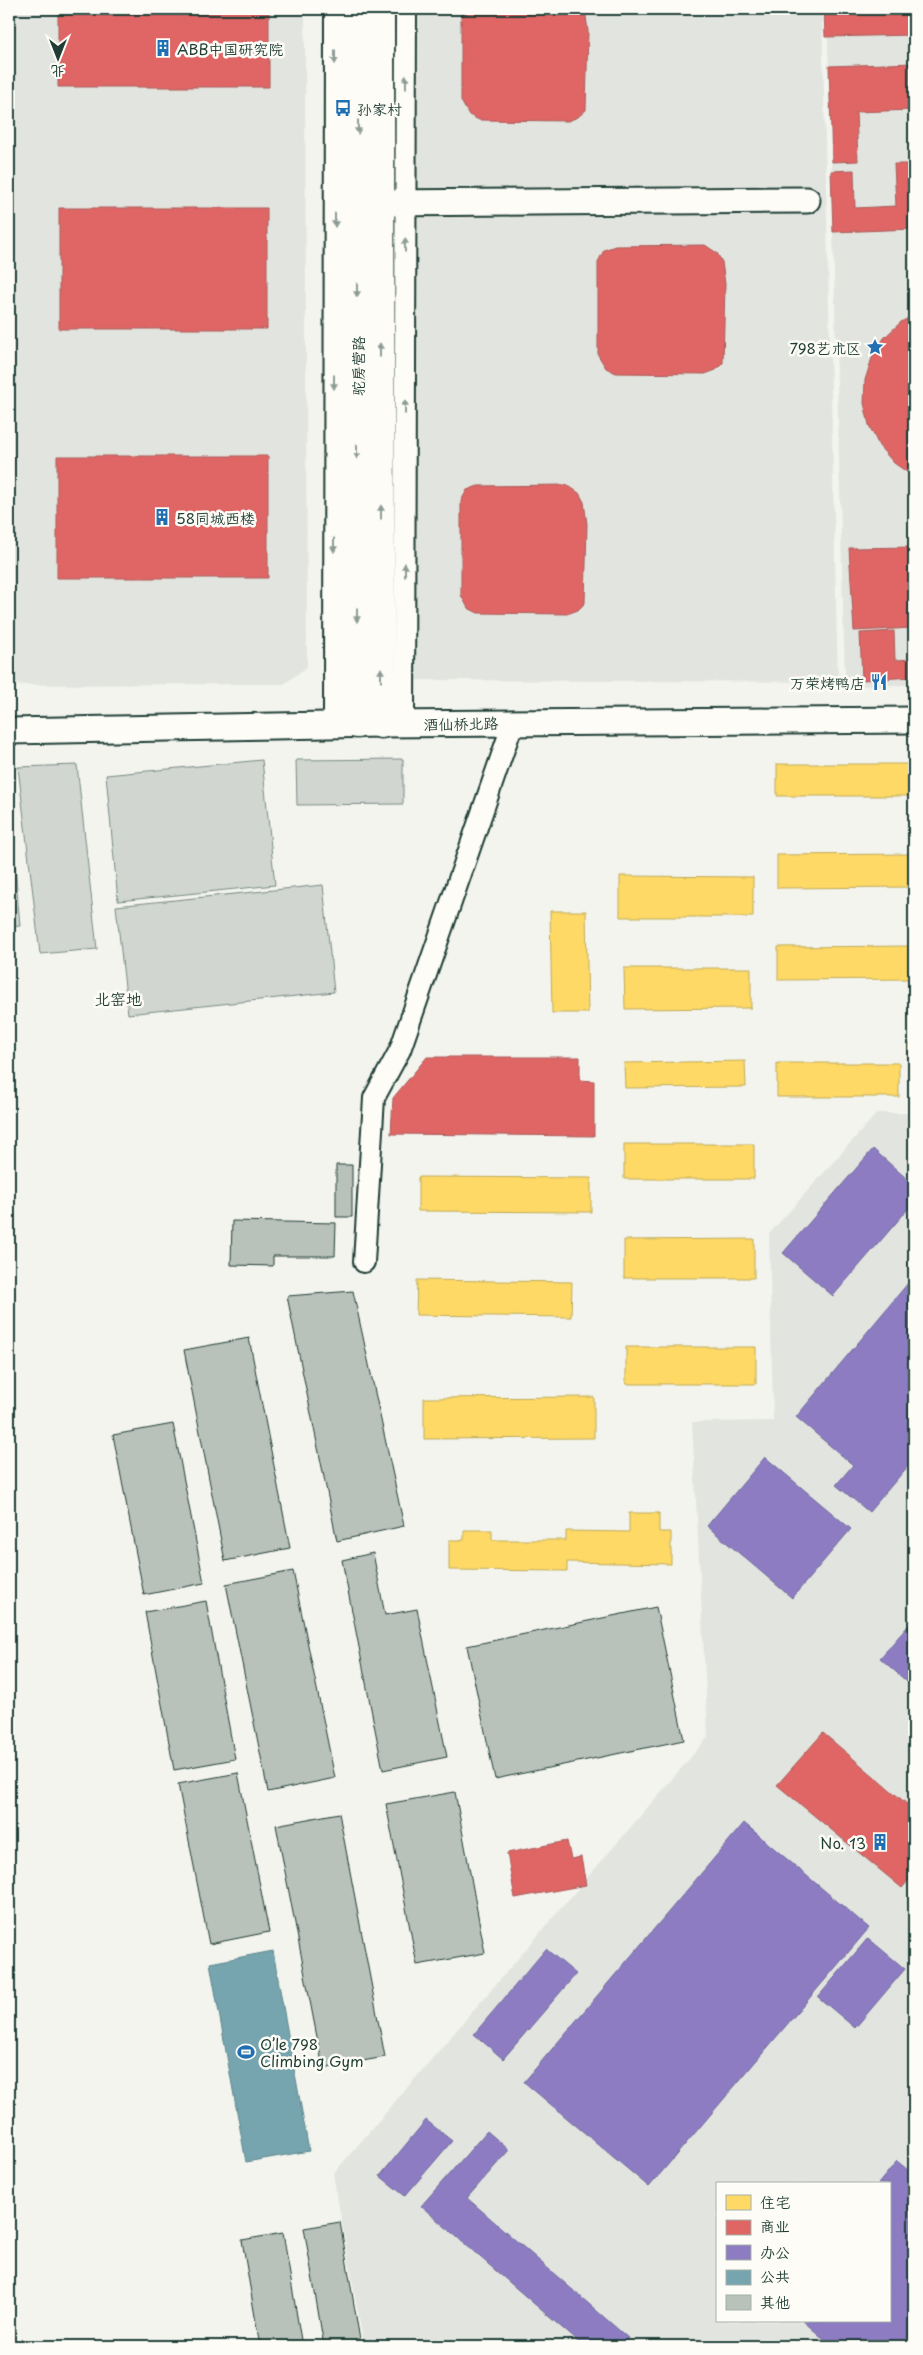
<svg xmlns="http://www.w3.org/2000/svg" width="923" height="2355" viewBox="0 0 923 2355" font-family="'Playpen Sans','LXGW WenKai TC',sans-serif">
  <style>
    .built { fill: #e2e5df; fill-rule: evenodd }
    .green { fill: #d1d6d1; stroke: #788a82 }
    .homes { fill: #ffd966; stroke: #bcaa57 }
    .shops { fill: #e06666; stroke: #a65a57 }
    .offices { fill: #8e7cc3; stroke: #6d6998 }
    .public { fill: #76a5af; stroke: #5c868a }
    .building { fill: #b9c1bb; stroke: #1f3d34 }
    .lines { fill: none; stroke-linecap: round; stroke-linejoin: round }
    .minor-casing { stroke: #1f3d34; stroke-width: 24 }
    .tertiary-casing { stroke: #1f3d34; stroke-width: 29 }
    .secondary-casing { stroke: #1f3d34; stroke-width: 31 }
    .minor { stroke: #fdfcf7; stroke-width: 20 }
    .tertiary { stroke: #fdfcf7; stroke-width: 25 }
    .secondary { stroke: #fdfcf7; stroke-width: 28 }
    .oneway { fill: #8e9c96 }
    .labels { text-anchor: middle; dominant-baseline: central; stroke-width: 5; stroke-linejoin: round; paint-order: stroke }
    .poi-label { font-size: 15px; fill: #1f3d34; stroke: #fdfcf7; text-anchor: start }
    .street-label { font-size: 15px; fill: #1f3d34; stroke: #fdfcf7 }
    .neighbourhood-label { font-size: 16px; fill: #1f3d34; stroke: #fdfcf7 }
  </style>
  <rect width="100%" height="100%" fill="#f4f4ef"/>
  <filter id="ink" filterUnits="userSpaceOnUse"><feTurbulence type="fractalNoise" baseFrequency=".02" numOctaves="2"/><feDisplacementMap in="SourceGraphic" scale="10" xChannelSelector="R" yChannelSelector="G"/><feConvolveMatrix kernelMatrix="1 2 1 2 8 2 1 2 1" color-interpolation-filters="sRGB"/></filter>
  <g filter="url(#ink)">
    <!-- built -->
    <path class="built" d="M9,9H305L307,667L284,684L9,685Z
      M409,9H822L838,682L411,680Z
      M827,9H914V685L845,686Z
      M877,1113H914V2346H364L333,2174L708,1737L692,1422L773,1421L769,1234ZM717,2184H889V2321H717Z"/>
    <!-- green -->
    <path class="green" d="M403,759V804L297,805L296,760Z
      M262,760L275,885L118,901L106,775Z
      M77,765L97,949L40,954L18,767Z
      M9,793L20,926L9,927Z
      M323,885L334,992L128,1014L116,906Z"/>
    <!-- homes -->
    <path class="homes" d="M777,764H914V796H777Z
      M914,854V887L777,888V855Z
      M620,876L753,877V917H620Z
      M550,911H586L588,1013H552Z
      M914,946V979L778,980V947Z
      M624,968H751V1008L625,1009Z
      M908,1044H914V1080H908Z
      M745,1061L746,1087L625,1088L624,1063Z
      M777,1063H899V1097H777Z
      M624,1144H754V1179H624Z
      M418,1177L591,1178V1212L418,1211Z
      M754,1239V1278H624V1240Z
      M417,1280L572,1282L571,1317L416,1315Z
      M626,1347H756V1384H626Z
      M594,1397V1438L424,1439V1398Z
      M629,1513H659V1532H671V1564L567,1562V1571L449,1570V1540H464V1530H492V1540H566V1531L629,1532Z"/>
    <!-- shops -->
    <path class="shops" d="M58,9H269V87H58Z
      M461,9H585L588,31L586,110L578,117L568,121L479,120L469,115L461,101Z
      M824,9H914V35L825,37Z
      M914,63V110L856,112L858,161L832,162L829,66Z
      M894,164H914V229L833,232L831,171L854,170L855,208L896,206Z
      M59,208H267V329H59Z
      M705,245L717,253L722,262L725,284L723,363L716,370L705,374L616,373L606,368L598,355V262L604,250L615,246Z
      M914,315V477L894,463L879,446L869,425L864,403L865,380L872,358L884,338L901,322Z
      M57,456H268V578H57Z
      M567,485L579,493L584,502L587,524L585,603L578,610L567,614L478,613L468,608L461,595V501L467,490L478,486Z
      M914,547V628L854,631L849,548Z
      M894,631L895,660L914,659V677L862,680L860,633Z
      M427,1057H580V1080L594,1081V1136L391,1134L393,1098Z
      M823,1733L914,1810V1874L902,1888L777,1785Z
      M567,1841L571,1859L581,1857L586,1885L515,1898L507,1853Z"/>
    <!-- offices -->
    <path class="offices" d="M873,1149L914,1185V1202L833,1296L783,1253Z
      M914,1276V1459L869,1512L836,1485L853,1465L796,1417Z
      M765,1457L851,1529L792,1598L707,1526Z
      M914,1619V1688L880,1658Z
      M744,1823L869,1928L649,2187L524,2082Z
      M868,1938L905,1969L855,2028L818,1997Z
      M546,1949L576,1974L503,2059L474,2034Z
      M426,2120L452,2141L405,2196L380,2176Z
      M487,2131L509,2150L467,2198L628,2338L621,2346H583L421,2206Z
      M897,2161L914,2175V2330L900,2346H832L803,2321H889V2184H878Z"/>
    <!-- public -->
    <path class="public" d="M273,1951L309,2151L246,2162L210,1963Z"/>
    <!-- building -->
    <path class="building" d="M336,1165H352V1217H336Z
      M232,1221L336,1223L335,1256H273V1266L231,1265Z
      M353,1291L404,1526L337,1541L287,1296Z
      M249,1338L290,1548L225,1561L184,1350Z
      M173,1424L204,1583L144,1595L113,1435Z
      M373,1553L385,1615L417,1609L447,1757L383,1770L342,1560Z
      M293,1571L335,1778L268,1792L226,1584Z
      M206,1601L235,1759L174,1770L145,1612Z
      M656,1607L684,1740L495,1779L467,1646Z
      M238,1773L269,1932L209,1944L178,1784Z
      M455,1792L485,1953L417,1965L386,1804Z
      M339,1813L385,2057L323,2068L276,1825Z
      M340,2222L361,2346H324L304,2228Z
      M283,2233L302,2346H260L242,2240Z"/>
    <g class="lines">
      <!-- minor casing -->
      <g class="minor-casing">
        <path id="minor" d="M334,724L335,9
          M404,724L406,9
          M364,1262L374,1098L400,1050L513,723"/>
      </g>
      <!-- tertiary casing -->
      <g class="tertiary-casing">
        <path id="tertiary" d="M380,203L807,200
          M9,731L381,724L914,720"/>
      </g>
      <!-- secondary casing -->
      <g class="secondary-casing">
        <path id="secondary" d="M380,9L381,724
          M357,724L358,9"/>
      </g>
      <!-- minor -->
      <use href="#minor" class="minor"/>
      <!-- tertiary -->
      <use href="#tertiary" class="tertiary"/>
      <!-- secondary -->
      <use href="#secondary" class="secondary"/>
    </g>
    <!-- one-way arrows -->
    <defs><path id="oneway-solid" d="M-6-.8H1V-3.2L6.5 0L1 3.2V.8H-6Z" transform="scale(1.25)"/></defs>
    <g class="oneway">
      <use href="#oneway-solid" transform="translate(335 57) rotate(90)"/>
      <use href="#oneway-solid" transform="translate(406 82) rotate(-90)"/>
      <use href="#oneway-solid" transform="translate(358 127) rotate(90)"/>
      <use href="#oneway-solid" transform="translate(335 220) rotate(90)"/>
      <use href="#oneway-solid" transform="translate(405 245) rotate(-90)"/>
      <use href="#oneway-solid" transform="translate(357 290) rotate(90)"/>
      <use href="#oneway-solid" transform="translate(380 350) rotate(-90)"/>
      <use href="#oneway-solid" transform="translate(334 382) rotate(90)"/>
      <use href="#oneway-solid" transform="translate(405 407) rotate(-90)"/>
      <use href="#oneway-solid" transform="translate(357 452) rotate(90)"/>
      <use href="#oneway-solid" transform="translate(381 512) rotate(-90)"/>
      <use href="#oneway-solid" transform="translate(334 545) rotate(90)"/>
      <use href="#oneway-solid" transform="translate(405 570) rotate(-90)"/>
      <use href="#oneway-solid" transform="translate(357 615) rotate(90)"/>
      <use href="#oneway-solid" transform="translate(381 675) rotate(-90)"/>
    </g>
  </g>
  <!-- icons -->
  <defs>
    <g id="building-bare" transform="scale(1.35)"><path d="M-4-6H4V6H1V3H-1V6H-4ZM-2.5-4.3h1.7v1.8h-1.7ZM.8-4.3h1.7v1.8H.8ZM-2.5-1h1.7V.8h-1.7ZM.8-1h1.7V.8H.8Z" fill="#1f6fb2" stroke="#fdfcf7" stroke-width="2.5" paint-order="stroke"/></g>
    <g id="bus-bare" transform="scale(1.35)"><path d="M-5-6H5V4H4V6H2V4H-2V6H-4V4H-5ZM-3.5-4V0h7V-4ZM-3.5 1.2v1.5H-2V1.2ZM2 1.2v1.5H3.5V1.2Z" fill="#1f6fb2" stroke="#fdfcf7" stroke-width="2.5" paint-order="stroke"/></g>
    <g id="sight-bare" transform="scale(1.35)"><path d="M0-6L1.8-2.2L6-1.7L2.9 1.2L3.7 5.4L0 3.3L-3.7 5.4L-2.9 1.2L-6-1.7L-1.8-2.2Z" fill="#1f6fb2" stroke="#fdfcf7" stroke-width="2.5" paint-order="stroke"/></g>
    <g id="restaurant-bare" transform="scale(1.35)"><path d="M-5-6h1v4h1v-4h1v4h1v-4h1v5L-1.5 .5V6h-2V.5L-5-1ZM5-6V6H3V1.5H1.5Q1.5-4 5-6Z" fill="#1f6fb2" stroke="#fdfcf7" stroke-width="2.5" paint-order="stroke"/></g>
    <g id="stadium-bare" transform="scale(1.35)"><path d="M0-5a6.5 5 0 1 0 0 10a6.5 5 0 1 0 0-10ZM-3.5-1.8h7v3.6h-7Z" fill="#1f6fb2" stroke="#fdfcf7" stroke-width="2.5" paint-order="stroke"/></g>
  </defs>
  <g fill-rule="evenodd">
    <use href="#building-bare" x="163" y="48"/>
    <use href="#bus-bare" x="343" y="108"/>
    <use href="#sight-bare" x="875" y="347"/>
    <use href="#building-bare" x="162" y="517"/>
    <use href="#restaurant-bare" x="879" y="682"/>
    <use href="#building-bare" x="880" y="1842"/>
    <use href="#stadium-bare" x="246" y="2052"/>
  </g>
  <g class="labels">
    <!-- poi labels -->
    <g class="poi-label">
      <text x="177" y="48">ABB中国研究院</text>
      <text x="357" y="108">孙家村</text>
      <text x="861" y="347" text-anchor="end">798艺术区</text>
      <text x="176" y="517">58同城西楼</text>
      <text x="865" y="682" text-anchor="end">万荣烤鸭店</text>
      <text x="866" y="1842" text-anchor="end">No. 13</text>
      <text x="260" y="2043">O’le 798<tspan x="260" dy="17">Climbing Gym</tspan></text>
    </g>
    <!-- street labels -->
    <g class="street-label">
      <text transform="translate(357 366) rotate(-90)">驼房营路</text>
      <text transform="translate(461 723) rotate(-1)">酒仙桥北路</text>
    </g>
    <!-- neighbourhood labels -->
    <g class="neighbourhood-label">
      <text x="118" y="998">北窑地</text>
    </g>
  </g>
  <!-- margin -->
  <rect width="923" height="2355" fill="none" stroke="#fdfcf7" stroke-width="30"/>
  <rect x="15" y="15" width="893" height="2325" fill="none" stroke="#1f3d34" stroke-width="2" filter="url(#ink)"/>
  <!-- legend -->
  <rect x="716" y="2182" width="175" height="140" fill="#fdfcf7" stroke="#a4b0a9"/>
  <rect x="726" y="2195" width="25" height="15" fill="#ffd966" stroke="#a4b0a9"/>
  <text x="760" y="2208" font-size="15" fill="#1f3d34">住宅</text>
  <rect x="726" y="2220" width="25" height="15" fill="#e06666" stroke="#a4b0a9"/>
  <text x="760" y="2232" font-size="15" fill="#1f3d34">商业</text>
  <rect x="726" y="2245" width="25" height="15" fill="#8e7cc3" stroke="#a4b0a9"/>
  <text x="760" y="2258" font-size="15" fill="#1f3d34">办公</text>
  <rect x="726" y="2270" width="25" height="15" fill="#76a5af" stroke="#a4b0a9"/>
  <text x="760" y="2282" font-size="15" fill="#1f3d34">公共</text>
  <rect x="726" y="2295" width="25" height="15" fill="#b9c1bb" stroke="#a4b0a9"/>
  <text x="760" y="2308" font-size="15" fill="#1f3d34">其他</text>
  <!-- north arrow -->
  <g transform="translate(58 58) rotate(180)" stroke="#fdfcf7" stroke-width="4" paint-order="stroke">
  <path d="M0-4L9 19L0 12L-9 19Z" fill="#1f3d34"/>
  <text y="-8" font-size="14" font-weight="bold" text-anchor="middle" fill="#1f3d34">北</text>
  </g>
</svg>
